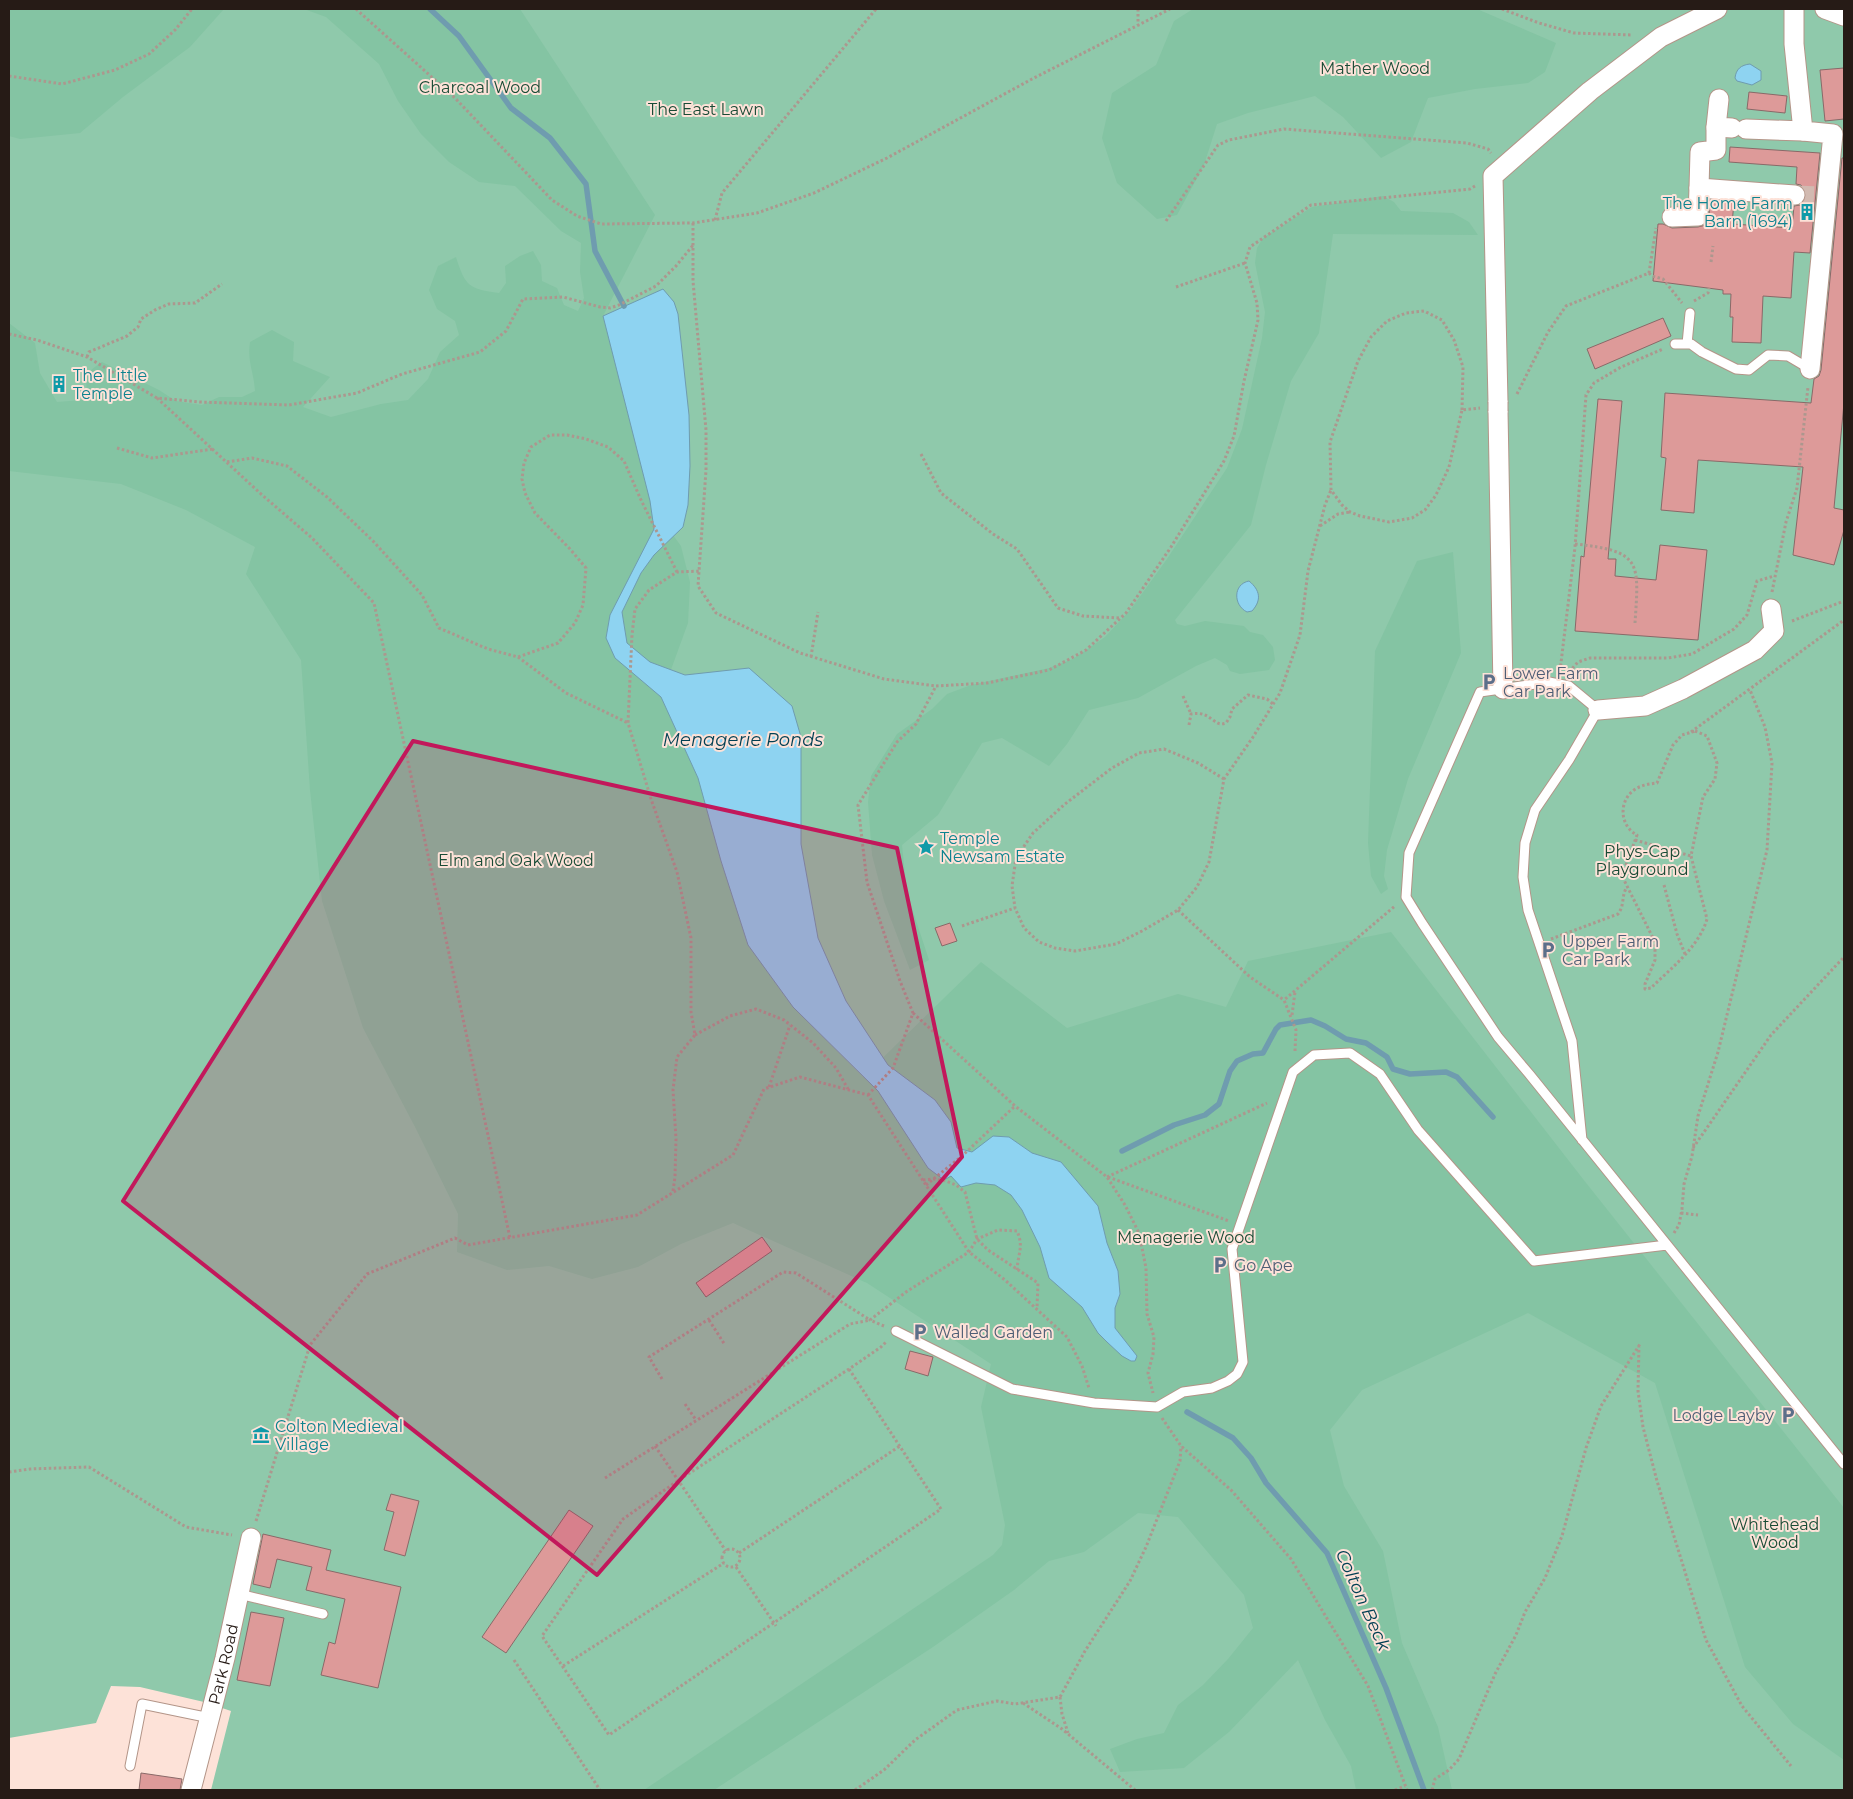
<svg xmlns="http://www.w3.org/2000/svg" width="1853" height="1799" viewBox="0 0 1853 1799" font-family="Montserrat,sans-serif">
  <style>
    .green { fill: #8fc9ab }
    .forest { fill: #84c4a3 }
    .water { fill: #8ed3f1; stroke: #6f9caf }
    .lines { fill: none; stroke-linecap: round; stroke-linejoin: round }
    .stream { stroke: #6f9caf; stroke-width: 5.5 }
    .building { fill: #dd9a99; stroke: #896968 }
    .street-tunnel { stroke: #d2bab1; stroke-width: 19; stroke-dasharray: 19 9; stroke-linecap: butt }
    .lane-casing { stroke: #b39588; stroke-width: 11 }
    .street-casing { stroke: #b39588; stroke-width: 21 }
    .path { stroke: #ac978e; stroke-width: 3; stroke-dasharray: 2.5 2.5; stroke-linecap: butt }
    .lane { stroke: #fff; stroke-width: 9 }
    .street { stroke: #fff; stroke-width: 19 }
    .street-bridge-casing { stroke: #b39588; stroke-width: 21; stroke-linecap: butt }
    .street-bridge { stroke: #fff; stroke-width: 19 }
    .marked { fill: #c2185b; fill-opacity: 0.2; stroke: #c2185b; stroke-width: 4; stroke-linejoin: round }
    .labels { text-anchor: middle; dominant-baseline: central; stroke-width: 4; stroke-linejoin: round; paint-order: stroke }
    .park-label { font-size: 16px; fill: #194b35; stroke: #fde2d8 }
    .culture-label { font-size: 16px; fill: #0d838f; stroke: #fde2d8; text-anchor: start }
    .service-label { font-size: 16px; fill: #4e5e75; stroke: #fde2d8; text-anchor: start }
    .street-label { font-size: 16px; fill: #261b16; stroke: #fde2d8 }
    .water-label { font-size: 18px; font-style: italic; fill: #003f53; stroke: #fde2d8 }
  </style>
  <rect width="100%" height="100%" fill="#fde2d8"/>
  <!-- green -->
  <path class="green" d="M9,9H1844V1790H211L231,1711L204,1702L140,1687L111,1686L96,1723L9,1738Z"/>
  <!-- forest -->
  <path class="forest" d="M9,9H224L190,47L123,97L80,133L20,139L9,136Z
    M304,9H520L655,215L603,316L664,523L681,546L690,582L688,623L661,697L698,778L721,861L748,945L793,1007L863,1077L981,962L1067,1028L1178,994L1226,1007L1248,961L1391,932L1583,1179L1844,1508V1760L1793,1724L1745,1667L1655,1383L1528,1313L1362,1390L1330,1430L1344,1486L1383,1551L1402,1643L1438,1727L1452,1790H1356L1351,1766L1325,1720L1298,1660L1229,1732L1184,1768L1120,1772L1110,1749L1137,1739L1164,1733L1178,1705L1203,1685L1228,1659L1253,1628L1244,1595L1178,1517L1138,1513L1084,1552L1049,1561L1014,1590L933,1647L714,1790H644L993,1555L1002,1545L1005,1525L981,1407L991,1364L867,1283L733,1223L681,1244L638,1267L592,1279L549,1266L507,1270L457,1252L458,1214L415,1127L363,1028L322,901L310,790L301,660L246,574L255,547L186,510L121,484L9,471V323L35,343L40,373L57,402L82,400L87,392C85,374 87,372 102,362L159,390L176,401L202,405L219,397H242L255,391C254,372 247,362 250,342L272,330L294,342L293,361L330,377L303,407L331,417L381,404L408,400L428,379L440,352L459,335L455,321L437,309L429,290L438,266L456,257C465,286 469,289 499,293L506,283L505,266L520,256L533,251L541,265L542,281L557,288L564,305L578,311L584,298L580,272L581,243L561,231L515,186L479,182L449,162L421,134L398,101L379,64L326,17Z
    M1193,9H1477L1556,43L1545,72L1528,83L1475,89L1428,98L1411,142L1381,158L1343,117L1315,96L1248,113L1217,124L1204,165L1177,215L1157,219L1117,183L1102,138L1112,93L1156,65L1174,21Z
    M1383,196L1394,202L1401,211L1453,213L1469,222L1478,235L1333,234L1319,333L1291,381L1266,465L1251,525L1175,620L1177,624L1185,626L1205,621L1244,626L1250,632L1263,635L1273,647L1275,660L1269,670L1240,674L1230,671L1227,665L1215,658L1196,666L1138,698L1089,710L1067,744L1049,766L1002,738L982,743L938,815L902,845L907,893L929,960L910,970L884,901L872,855L868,802L871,776L897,734L932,709L947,694L971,685L1049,668L1073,659L1105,637L1131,609L1167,559L1227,468L1242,429L1262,338L1265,312L1255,263L1257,248L1263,238L1312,207Z
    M1453,552L1461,653L1408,779L1387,850L1384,876L1388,889L1381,894L1371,876L1368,843L1375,651L1417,561Z"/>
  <!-- water -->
  <path class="water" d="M1750,64L1761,71V80L1752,85L1737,81L1735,78C1736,69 1741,65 1750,64Z
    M663,289L674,302L678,314L689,415L690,466L688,505L683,527L654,555L641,573L622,612L627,643L650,662L685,675L749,668L792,706L801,737V844L818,938L846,1001L888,1065L935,1100L951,1122L957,1148L972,1152L993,1136L1009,1137L1032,1153L1061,1162L1098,1206L1107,1243L1118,1271L1120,1294L1115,1308V1328L1137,1356L1135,1361H1131L1122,1356L1107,1342L1098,1333L1082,1307L1049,1278L1040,1247L1022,1210L1011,1195L995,1185L976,1183L961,1187L951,1176L944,1180L928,1168L878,1091L793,1007L748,945L721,861L698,778L661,697L615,658L606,638L610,615L654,529L650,501L603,316Z
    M1249,581C1260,590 1262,600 1252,611L1247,612C1233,605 1233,584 1249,581Z"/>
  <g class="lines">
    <!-- stream -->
    <path class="stream" d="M430,9L459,36L511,108L550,138L586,184L595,251L624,306
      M1122,1151L1174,1125L1205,1115L1219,1104L1230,1071L1237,1061L1253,1054L1263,1053L1276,1029L1280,1025L1311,1020L1325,1026L1346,1039L1366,1043L1387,1057L1393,1069L1410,1074L1446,1072L1457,1077L1493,1117
      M1187,1412L1233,1438L1251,1458L1266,1483L1327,1553L1386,1688L1424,1790"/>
  </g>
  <!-- building -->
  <path class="building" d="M1844,68V119L1825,121L1820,70Z
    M1749,92L1787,96L1785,113L1747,109Z
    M1730,147L1820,153L1810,253L1794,252L1791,298L1763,296L1761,343L1732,342L1733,317H1730L1731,294H1723V290L1653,281L1658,224H1663L1672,228L1698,227L1706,225L1709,216L1710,200L1734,202L1732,224L1792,228L1794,206L1800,205L1806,196L1805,190L1801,185L1796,184L1797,167L1729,162Z
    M1842,158H1844V403L1834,508L1844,510V530L1834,565L1793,555L1803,467L1698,460L1694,513L1661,510L1666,458L1661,457L1665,393L1811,403L1814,379L1819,376L1821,370Z
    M1663,318L1671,336L1595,369L1587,349Z
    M1598,399L1622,401L1608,559H1616L1615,576L1656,580L1660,545L1707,550L1698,640L1575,631L1581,556L1584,557Z
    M950,923L957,941L942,946L935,928Z
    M762,1237L772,1251L706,1297L696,1283Z
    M910,1351L933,1357L928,1376L905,1369Z
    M391,1494L419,1501L405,1556L384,1550L394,1512L386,1510Z
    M569,1510L593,1526L506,1653L482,1637Z
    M263,1534L331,1550L326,1570L401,1587L378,1688L321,1675L329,1642L335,1644L345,1599L306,1590L312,1567L277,1559L270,1588L253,1584Z
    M251,1612L284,1618L270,1686L237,1680Z
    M141,1773L182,1779L180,1790H139Z"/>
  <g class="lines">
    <!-- street-tunnel -->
    <path class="street-tunnel" d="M1795,195L1821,196"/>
    <!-- lane casing -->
    <g class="lane-casing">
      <path id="lane" d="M1675,344H1691L1702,352L1736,369L1749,370L1768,355L1788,356L1810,369
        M1687,344L1690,313
        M1582,1140L1572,1041L1528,910L1523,877L1525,843L1535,810L1569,760L1598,710L1569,686L1549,682L1480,692L1409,853L1406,897L1422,923L1498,1037L1530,1075L1844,1464
        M896,1331L1012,1389L1094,1403L1157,1407L1183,1392L1212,1388L1228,1381L1237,1374L1243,1362L1232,1249L1293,1072L1314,1055L1350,1053L1380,1074L1418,1130L1534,1261L1667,1245
        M239,1594L323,1614
        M130,1766L142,1704L210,1718"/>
    </g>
    <!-- street casing -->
    <g class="street-casing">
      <g id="street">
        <path d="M1794,9V44L1803,131L1833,134L1810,369"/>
        <path d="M1825,9L1844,16"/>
        <path d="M1719,99L1716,127L1732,128"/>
        <path d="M1716,127V150L1700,152L1699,188L1795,195"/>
        <path d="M1746,129L1803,131"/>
        <path d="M1672,217L1698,216L1699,188"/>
        <path d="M1498,402L1493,176L1590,91L1661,37L1717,9"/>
        <path d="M1498,411L1503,689"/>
        <path d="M1598,710L1645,706L1683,689L1755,650L1774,631L1771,609"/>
        <path id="s1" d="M191,1790L225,1658L251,1538"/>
      </g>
    </g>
    <!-- path -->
    <path class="path" d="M356,9L455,98L552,200L577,216L601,224L693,223L757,213L814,193L887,158L1032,79L1170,9
      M1138,9V25
      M1502,9L1539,23L1574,33L1632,35
      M9,76L62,84L115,70L149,54L175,30L192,9
      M715,220L722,193L876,9
      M1166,221L1218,145L1229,140L1284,129L1467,143L1488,149L1491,153
      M693,223V281L706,430V470L698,586L716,613L800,653L884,679L936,686
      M1711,262L1713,246
      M1649,273L1652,276L1663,279L1682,303
      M1176,287L1245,263
      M1694,301L1708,293L1709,288
      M9,334L37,340L87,357L157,398L200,402L289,405L357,393L402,374L480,352L506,331L523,299L563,297L600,307L610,308L619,305L656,286L676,266L694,244
      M87,357L89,352L127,336L138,327L141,319L155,310L169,304L195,303L222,284
      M1517,394L1548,332L1566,306L1649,273L1656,228
      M157,398L261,494L312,538L374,603L510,1238
      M1462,410L1463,367L1454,340L1442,320L1424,311L1406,313L1387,321L1371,337L1358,361L1330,442L1331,490L1342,505L1350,512L1360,516L1389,522L1412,518L1425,510L1436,495L1449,467L1462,410L1480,408
      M117,448L152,458L213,449
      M921,454L941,493L993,534L1017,549L1058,608L1083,616L1120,618
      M227,462L252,458L287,466L327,497L373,541L422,595L439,628L488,649L518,657L558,643L575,623L583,605L586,568L570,549L535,513L525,493L522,479L524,463L531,447L550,435H567L586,439L608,447L624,461L641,500L677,572
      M1320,526L1338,514L1350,512
      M1575,544C1642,551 1639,562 1635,623
      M1772,592L1786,522L1797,488L1808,387
      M1792,621L1844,601
      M518,657L566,693L628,723
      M811,657L818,612
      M1560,671L1575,547L1586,395L1594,383L1621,367L1663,349
      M1569,672L1578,662L1590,658H1668L1692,654L1734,629L1747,615L1757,581L1774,576
      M1183,696L1191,714
      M1189,725L1191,714C1212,710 1213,728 1226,723L1230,717L1232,709L1248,695L1267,699L1273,704
      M1695,731L1707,736L1717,763L1715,779L1703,797L1691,856L1707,919C1699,947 1671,968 1651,988L1645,989V984L1655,960V942L1622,876L1637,835C1620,826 1618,802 1634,790C1641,785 1649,784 1657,783L1673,745L1682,735Z
      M1691,732L1844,620
      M1224,779L1198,763L1164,749L1139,753L1112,768L1065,804L1033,833L1016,858L1012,886L1015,908L1024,928L1039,942L1055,948L1075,951L1116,944L1142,931L1178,910L1197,887L1209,862L1224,779L1253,737L1280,693L1300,635L1308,571L1325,505L1331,490
      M1635,840L1691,856
      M1664,885L1677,934L1685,954
      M1178,910L1250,977L1284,1000
      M962,926L1015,908
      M1551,939L1618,914C1625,905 1621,896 1627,887
      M913,1013L1015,1106L1107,1177L1125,1205L1139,1233L1146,1268L1147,1314L1154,1337L1153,1354L1148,1373L1153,1393
      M1292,1015L1295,992
      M695,1035L730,1016L756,1009L784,1020L813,1043L836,1068L848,1089
      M1295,1051L1296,1030L1284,1000L1395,906
      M769,1087L790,1025
      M868,1095L893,1068L913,1013L900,981L867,882L858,805L897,742L916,724L936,686L987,683L1049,670L1086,650L1126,613L1171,547L1224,461L1234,436L1244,381L1258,320L1257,303L1245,263L1250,247L1311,205L1470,189L1475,186
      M1693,1148L1771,1035L1844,957
      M1107,1177L1267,1103
      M1108,1177L1229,1221
      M923,1180L934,1179L946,1181L956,1185L965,1192L977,1239L988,1250L1038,1283L1037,1308
      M926,1185L962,1156L1015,1106
      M673,1191L675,1177L676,1139L673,1090L677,1057L695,1035L691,1012V938L677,872L651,799L628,723L632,635L635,609L649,590L677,572L700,571
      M1681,1213L1698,1215
      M1674,1233L1679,1225L1682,1209L1684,1184L1692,1156L1698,1116L1718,1052L1767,850L1772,763L1765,727L1750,690
      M709,1320L725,1345
      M884,1326L870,1320L906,1292L969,1252L977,1239L998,1230L1017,1231C1024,1247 1018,1253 1017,1270
      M1639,1345L1638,1391L1643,1427L1657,1481L1706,1640L1742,1706L1791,1766
      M849,1369L941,1509L609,1735L542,1636L623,1519L679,1480L849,1369L881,1347L887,1341
      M662,1379L649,1357L783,1272L796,1273L870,1320
      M685,1404L696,1420
      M1162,1418L1181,1446L1231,1490L1291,1559L1368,1686L1407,1790
      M655,1446L726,1551
      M9,1472L30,1469L89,1467L186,1527L232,1535
      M605,1478L850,1324L870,1320
      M256,1521L310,1345L367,1274L455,1238L468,1245L637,1215L733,1155L764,1089L800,1077L868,1095L969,1252L1005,1280L1067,1337L1082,1366L1089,1388
      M722 1558a9 9 0 1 1 18 0a9 9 0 1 1-18 0Z
      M739,1553L900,1446
      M736,1567L776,1626
      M514,1660L600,1790
      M563,1666L724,1563
      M1060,1697L1062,1714L1068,1733
      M1023,1703L1062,1729L1135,1790
      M855,1790L884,1770L915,1740L957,1710L997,1701L1015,1704L1060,1697L1085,1651L1130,1581L1146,1547L1180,1461L1181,1446
      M1395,1790L1405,1786
      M1432,1790L1435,1779L1449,1770L1459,1759L1495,1674L1516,1635L1525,1612L1545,1578L1562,1536L1586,1448L1601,1406L1640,1344"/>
    <!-- lane -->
    <use href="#lane" class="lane"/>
    <!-- street -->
    <use href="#street" class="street"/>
    <!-- street-bridge casing -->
    <g class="street-bridge-casing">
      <path id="street-bridge" d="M1498,402V411"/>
    </g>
    <!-- street-bridge -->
    <use href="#street-bridge" class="street-bridge"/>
  </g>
  <!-- marked area -->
  <path class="marked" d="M413,741L897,848L962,1157L597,1575L123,1201Z"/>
  <!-- icons -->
  <defs>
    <g id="building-bare" transform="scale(1.35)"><path d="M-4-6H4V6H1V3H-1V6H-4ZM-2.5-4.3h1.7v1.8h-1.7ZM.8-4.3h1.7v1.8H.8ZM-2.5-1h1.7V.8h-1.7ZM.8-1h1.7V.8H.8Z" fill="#0f9aa8" stroke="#fde2d8" stroke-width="2.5" paint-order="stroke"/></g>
    <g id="parking-bare" transform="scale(1.35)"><path d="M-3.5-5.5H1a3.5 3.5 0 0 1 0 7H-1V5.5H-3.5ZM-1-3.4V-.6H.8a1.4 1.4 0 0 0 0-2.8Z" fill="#5c6f8a" stroke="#fde2d8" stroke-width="2.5" paint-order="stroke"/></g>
    <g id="sight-bare" transform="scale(1.35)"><path d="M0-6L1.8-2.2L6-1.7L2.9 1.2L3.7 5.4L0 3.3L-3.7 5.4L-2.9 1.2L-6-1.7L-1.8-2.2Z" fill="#0f9aa8" stroke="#fde2d8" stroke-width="2.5" paint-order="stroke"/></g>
    <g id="museum-bare" transform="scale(1.35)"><path d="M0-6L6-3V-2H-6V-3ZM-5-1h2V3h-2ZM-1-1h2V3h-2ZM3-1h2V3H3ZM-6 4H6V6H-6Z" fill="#0f9aa8" stroke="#fde2d8" stroke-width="2.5" paint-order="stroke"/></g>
  </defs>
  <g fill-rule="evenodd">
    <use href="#building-bare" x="1807" y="212"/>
    <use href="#building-bare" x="59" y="384"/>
    <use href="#parking-bare" x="1489" y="682"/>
    <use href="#sight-bare" x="926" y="847"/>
    <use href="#parking-bare" x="1548" y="950"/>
    <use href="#parking-bare" x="1220" y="1265"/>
    <use href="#parking-bare" x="920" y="1332"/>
    <use href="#parking-bare" x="1788" y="1415"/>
    <use href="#museum-bare" x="261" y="1435"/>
  </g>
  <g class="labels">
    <!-- park labels -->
    <g class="park-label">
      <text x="1375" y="68">Mather Wood</text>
      <text x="480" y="87">Charcoal Wood</text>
      <text x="706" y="109">The East Lawn</text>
      <text x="1642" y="851">Phys-Cap<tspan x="1642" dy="18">Playground</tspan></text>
      <text x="516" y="860">Elm and Oak Wood</text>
      <text x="1186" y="1237">Menagerie Wood</text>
      <text x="1775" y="1524">Whitehead<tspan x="1775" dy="18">Wood</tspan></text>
    </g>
    <!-- culture labels -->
    <g class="culture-label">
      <text x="1793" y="203" text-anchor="end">The Home Farm<tspan x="1793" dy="18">Barn (1694)</tspan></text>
      <text x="73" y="375">The Little<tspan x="73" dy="18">Temple</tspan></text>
      <text x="940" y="838">Temple<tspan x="940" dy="18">Newsam Estate</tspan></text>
      <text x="275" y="1426">Colton Medieval<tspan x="275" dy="18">Village</tspan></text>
    </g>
    <!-- service labels -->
    <g class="service-label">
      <text x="1503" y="673">Lower Farm<tspan x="1503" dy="18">Car Park</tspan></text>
      <text x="1562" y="941">Upper Farm<tspan x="1562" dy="18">Car Park</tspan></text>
      <text x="1234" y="1265">Go Ape</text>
      <text x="934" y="1332">Walled Garden</text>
      <text x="1774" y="1415" text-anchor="end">Lodge Layby</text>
    </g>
    <!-- street labels -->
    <g class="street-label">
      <text stroke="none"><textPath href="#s1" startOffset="130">Park Road</textPath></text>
    </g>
    <!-- water labels -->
    <g class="water-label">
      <text x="743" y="740">Menagerie Ponds</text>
      <text transform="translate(1363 1600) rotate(66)">Colton Beck</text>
    </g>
  </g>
  <!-- border -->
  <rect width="1853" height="1799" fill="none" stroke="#261b16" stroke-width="20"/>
</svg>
